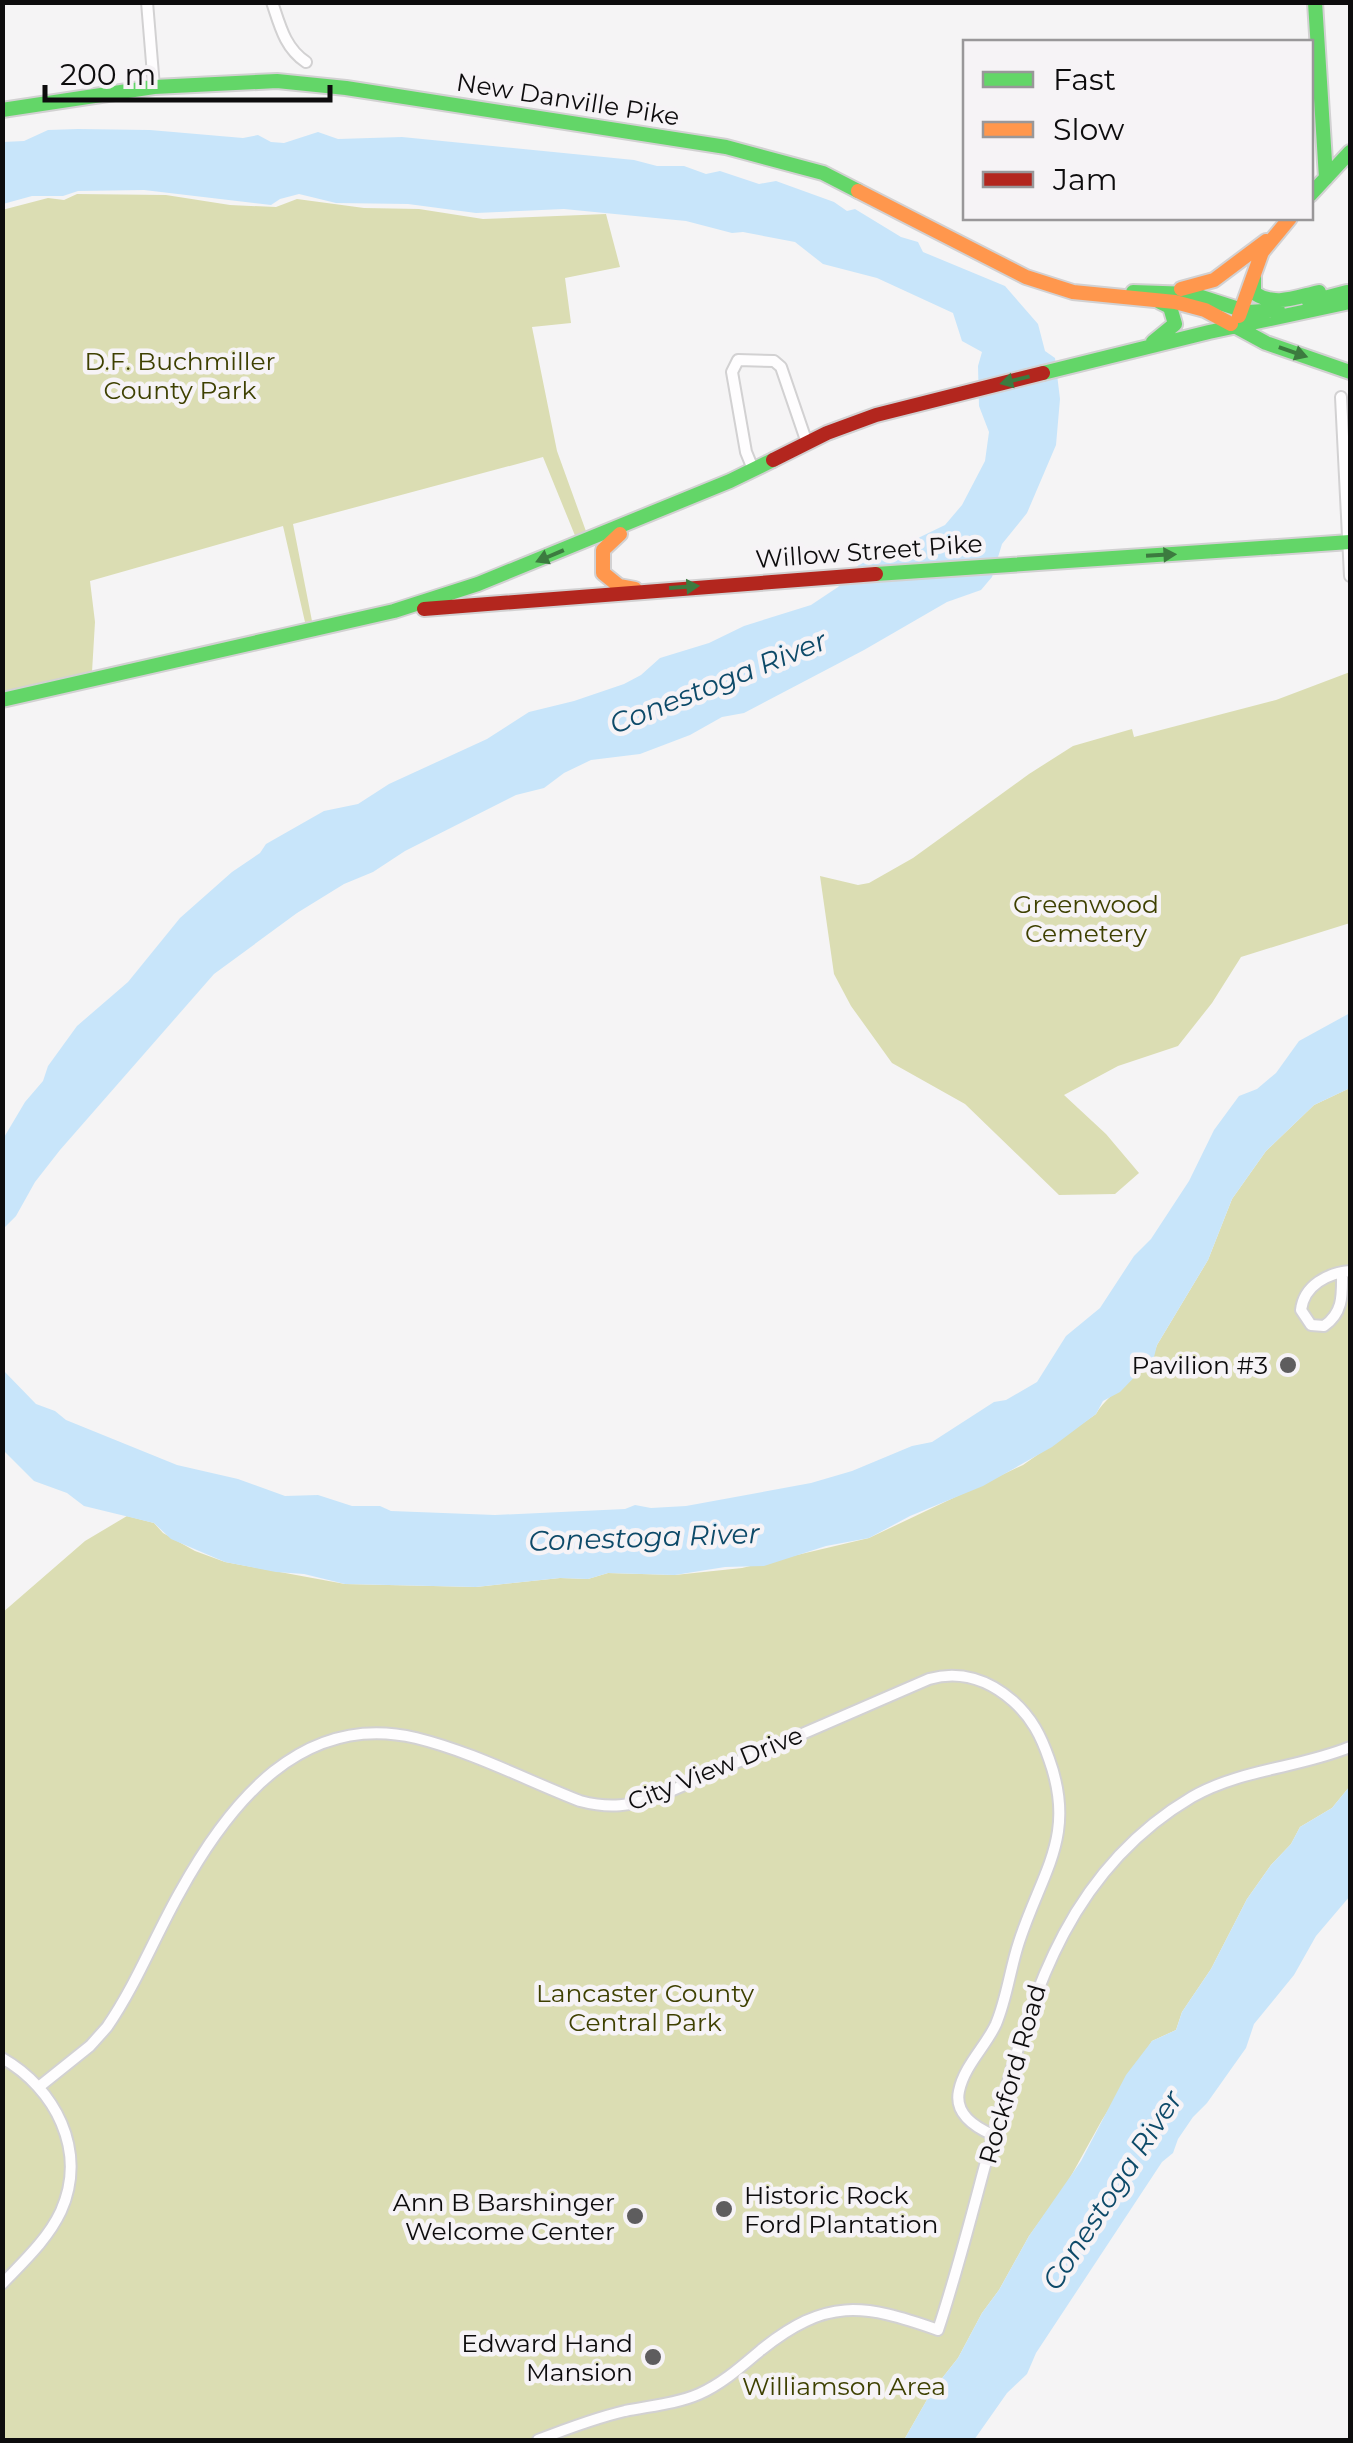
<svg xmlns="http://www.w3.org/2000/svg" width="1353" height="2443" viewBox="0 0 1353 2443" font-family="Montserrat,sans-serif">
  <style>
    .green { fill: #dbddb3 }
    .water { fill: #c8e5fa }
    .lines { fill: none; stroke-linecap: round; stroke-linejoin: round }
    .street-casing { stroke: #d2d1d2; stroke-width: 14 }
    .fast-casing { stroke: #d2d1d2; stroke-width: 18 }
    .slow-casing { stroke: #d2d1d2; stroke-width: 18 }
    .jam-casing { stroke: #d2d1d2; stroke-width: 18 }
    .street { stroke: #fefdfe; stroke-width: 10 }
    .fast { stroke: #63d668; stroke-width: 14 }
    .slow { stroke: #ff974d; stroke-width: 14 }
    .jam { stroke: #b3261e; stroke-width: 14 }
    .oneway { fill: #3c7b3f }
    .poi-dot { fill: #5e5d5e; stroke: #f6f3f6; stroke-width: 4 }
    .labels { text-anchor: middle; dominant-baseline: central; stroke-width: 9; stroke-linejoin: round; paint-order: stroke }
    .street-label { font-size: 25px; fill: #0d0c0d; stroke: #f6f3f6 }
    .park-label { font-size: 25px; fill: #3e4001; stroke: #f6f3f6 }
    .poi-label { font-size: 25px; fill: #0d0c0d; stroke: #f6f3f6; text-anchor: end }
    .water-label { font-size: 28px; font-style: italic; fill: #0d4a69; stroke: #f6f3f6 }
  </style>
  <rect width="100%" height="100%" fill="#f5f4f5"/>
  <!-- green -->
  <path class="green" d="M77,194L166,195L230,205L276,207L297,199L364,208L419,209L483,219L606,214L620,267L565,278L571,323L532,327L557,451L587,534L576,538L543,457L293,524L312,621L305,622L283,526L90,581L95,622L92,672L3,694L2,210L48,198L64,200Z
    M1350,672V923L1241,957L1212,1003L1178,1046L1118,1066L1064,1095L1106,1134L1139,1173L1115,1194L1059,1195L965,1104L892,1063L851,1006L834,974L820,876L858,885L869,883L913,858L1029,774L1073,746L1132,729L1134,737L1276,700Z
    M1350,1088V1786L1332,1808L1300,1827L1291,1844L1271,1865L1247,1899L1211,1969L1182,2012L1176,2030L1152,2041L1102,2120L1066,2185L1029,2236L999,2290L982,2313L958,2358L932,2391L904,2440H3L2,1613L85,1541L127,1516L154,1523L163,1533L195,1551L225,1562L345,1584L476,1587L560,1578L588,1579L608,1573L675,1575L742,1568L869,1538L1023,1465L1096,1414C1111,1388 1149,1374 1157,1345L1208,1260L1232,1199L1266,1151L1314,1105Z"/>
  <!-- water -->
  <path class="water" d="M78,129L150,130L243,138L258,135L271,142L284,143L318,132L338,139L402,137L634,160L657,166H684L706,174L720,171L759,184L776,181L834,202L847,211L855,209L901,237L918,242L923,252L1005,286L1038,324L1045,351L1055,358L1060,399L1056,445L1027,513L1002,544L992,577L981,590L947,602L864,650L744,713L722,717L690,735L640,754L591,760L564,773L544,788L516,795L405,851L373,872L344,884L297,913L214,974L60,1150L35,1182L16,1216L3,1229V1139L25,1102L43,1081L48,1066L77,1026L128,982L180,918L232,872L260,853L266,844L324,811L358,804L389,784L487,739L529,712L574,701L624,684L641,675L660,658L709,643L744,626L811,605L838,587L864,559L907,549L916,539L945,525L962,505L985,461L989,432L979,406L978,366L982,352L962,341L953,313L877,278L823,264L795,242L743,232L732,233L686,221L564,209L476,213L408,204L336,203L299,194L280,199L271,205L144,190L78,191L63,196H32L3,204V142L24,141L48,130Z
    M1350,1013V1088L1314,1105L1266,1151L1232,1199L1208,1260L1157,1345L1154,1357L1120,1392L1103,1401L1096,1414L1052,1447L983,1486L910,1516L869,1538L826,1546L764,1566L725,1567L675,1575L608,1573L588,1579L560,1578L476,1587L345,1584L304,1574L276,1572L225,1562L171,1539L154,1523L84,1506L67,1493L34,1481L3,1450V1370L36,1404L55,1411L66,1420L177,1465L238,1479L285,1496L318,1495L352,1506H380L391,1511L495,1515L625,1509L635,1505L651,1508L686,1506L811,1483L852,1471L912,1446L932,1442L994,1402L1006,1400L1037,1382L1066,1336L1100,1308L1134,1256L1151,1239L1189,1181L1214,1130L1239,1096L1257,1089L1276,1073L1299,1041Z
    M1350,1786V1896L1316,1936L1294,1975L1254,2024L1246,2048L1207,2103L1193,2117L1178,2139L1173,2153L1162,2162L1036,2353L1027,2374L1007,2393L974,2440H904L932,2391L958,2358L982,2313L999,2290L1029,2236L1081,2161L1126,2075L1152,2041L1176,2030L1182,2012L1211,1969L1247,1899L1271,1865L1291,1844L1300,1827L1332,1808Z"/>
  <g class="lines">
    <!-- street casing -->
    <g class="street-casing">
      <path id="street" d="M147,2L154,87
        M272,2C280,26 285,48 306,62
        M1341,397L1350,576
        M753,469L746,452L732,372L738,360L774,361L781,367L807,443
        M1342,1272C1342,1294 1344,1312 1324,1326L1311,1325L1301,1310C1304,1285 1328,1273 1350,1271
        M2,2058C55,2088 88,2151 61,2211C48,2239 24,2261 2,2284
        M40,2086L90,2046L107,2027C136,1985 155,1936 180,1892C229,1803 302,1711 416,1738C473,1752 526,1780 580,1801C610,1809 630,1806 659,1796L929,1679C960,1670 989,1680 1013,1701C1032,1718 1041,1736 1049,1759C1077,1836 1042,1871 1019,1942C1010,1969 1007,1998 996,2024C986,2046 964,2066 959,2091C954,2114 975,2127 993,2135
        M538,2440C566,2429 595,2418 625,2411C649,2406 676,2404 699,2394C722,2384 742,2366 761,2350C826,2298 862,2303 938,2330C962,2258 979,2184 1000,2111C1034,1986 1072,1868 1192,1797C1241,1769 1299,1768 1350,1747"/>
    </g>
    <!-- fast casing -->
    <g class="fast-casing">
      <path id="fast" d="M1315,2L1326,178
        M2,110L154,87L277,81L346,88L726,147L823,173L858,191
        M1310,195L1350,152
        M1254,278V293C1275,307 1296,297 1319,292
        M1133,292L1192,294L1248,312L1278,310
        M1309,302L1347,292
        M1231,324L1266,343L1350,372
        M1153,342L1175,324L1170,307L1160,302
        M1043,373L1209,332L1350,302
        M876,574L1350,542
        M2,700L394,611L478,584L730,481L773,460"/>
    </g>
    <!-- slow casing -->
    <g class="slow-casing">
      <path id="slow" d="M858,191L1026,277L1073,292L1175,302L1205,310L1231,324
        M1181,289L1214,280L1266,241
        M1239,316L1262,252L1290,218
        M620,534L603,550V573L619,586L635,589"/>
    </g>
    <!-- jam casing -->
    <g class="jam-casing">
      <path id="jam" d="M773,460L827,433L876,415L1043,373
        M424,609L876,574"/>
    </g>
    <!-- street -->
    <use href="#street" class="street"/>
    <!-- fast -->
    <use href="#fast" class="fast"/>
    <!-- slow -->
    <use href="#slow" class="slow"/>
    <!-- jam -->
    <use href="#jam" class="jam"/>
  </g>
  <!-- one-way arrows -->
  <defs><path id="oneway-solid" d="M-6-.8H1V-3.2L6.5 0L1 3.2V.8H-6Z" transform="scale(2.5)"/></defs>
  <g class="oneway">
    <use href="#oneway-solid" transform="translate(1293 352) rotate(19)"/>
    <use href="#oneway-solid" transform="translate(1015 380) rotate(166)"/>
    <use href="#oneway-solid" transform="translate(1161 555) rotate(-3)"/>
    <use href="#oneway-solid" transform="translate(550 556) rotate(157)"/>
    <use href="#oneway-solid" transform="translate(684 587) rotate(-4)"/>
  </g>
  <!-- markers -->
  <g class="poi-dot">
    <circle cx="1288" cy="1365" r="10"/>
    <circle cx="724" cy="2209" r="10"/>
    <circle cx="635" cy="2216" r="10"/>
    <circle cx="653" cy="2357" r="10"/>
  </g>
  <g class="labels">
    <!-- street labels -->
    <g class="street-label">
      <text transform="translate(568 99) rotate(9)">New Danville Pike</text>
      <text transform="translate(869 551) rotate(-4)">Willow Street Pike</text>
      <text transform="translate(715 1768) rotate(-22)">City View Drive</text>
      <text transform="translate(1012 2074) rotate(-74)">Rockford Road</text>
    </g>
    <!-- park labels -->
    <g class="park-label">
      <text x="180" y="361">D.F. Buchmiller<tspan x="180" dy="29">County Park</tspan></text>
      <text x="1086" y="904">Greenwood<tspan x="1086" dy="29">Cemetery</tspan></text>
      <text x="645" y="1993">Lancaster County<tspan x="645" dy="29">Central Park</tspan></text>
      <text x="844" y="2386">Williamson Area</text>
    </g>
    <!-- poi labels -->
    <g class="poi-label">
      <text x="1268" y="1365">Pavilion #3</text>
      <text x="744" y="2195" text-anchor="start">Historic Rock<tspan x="744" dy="29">Ford Plantation</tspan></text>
      <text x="615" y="2202">Ann B Barshinger<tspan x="615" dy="29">Welcome Center</tspan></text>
      <text x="633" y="2343">Edward Hand<tspan x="633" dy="29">Mansion</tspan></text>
    </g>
    <!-- water labels -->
    <g class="water-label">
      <text transform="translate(718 682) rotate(-22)">Conestoga River</text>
      <text transform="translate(644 1537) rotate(-2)">Conestoga River</text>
      <text transform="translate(1112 2190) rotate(-57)">Conestoga River</text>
    </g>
  </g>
  <!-- border -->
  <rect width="1353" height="2443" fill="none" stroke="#0d0c0d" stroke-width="10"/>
  <!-- legend -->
  <rect x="963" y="40" width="350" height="180" fill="#f6f3f6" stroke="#999799" stroke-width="2.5"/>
  <rect x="983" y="72" width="50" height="15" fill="#63d668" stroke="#999799" stroke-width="2.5"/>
  <text x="1053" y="90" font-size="30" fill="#0d0c0d">Fast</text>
  <rect x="983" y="122" width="50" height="15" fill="#ff974d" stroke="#999799" stroke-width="2.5"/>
  <text x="1053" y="140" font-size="30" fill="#0d0c0d">Slow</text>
  <rect x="983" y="172" width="50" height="15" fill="#b3261e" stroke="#999799" stroke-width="2.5"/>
  <text x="1053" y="190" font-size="30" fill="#0d0c0d">Jam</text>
  <!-- scale -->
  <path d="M45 85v15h285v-15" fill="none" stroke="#0d0c0d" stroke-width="5"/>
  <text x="60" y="85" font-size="30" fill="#0d0c0d" stroke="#f6f3f6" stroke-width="8" paint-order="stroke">200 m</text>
</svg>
